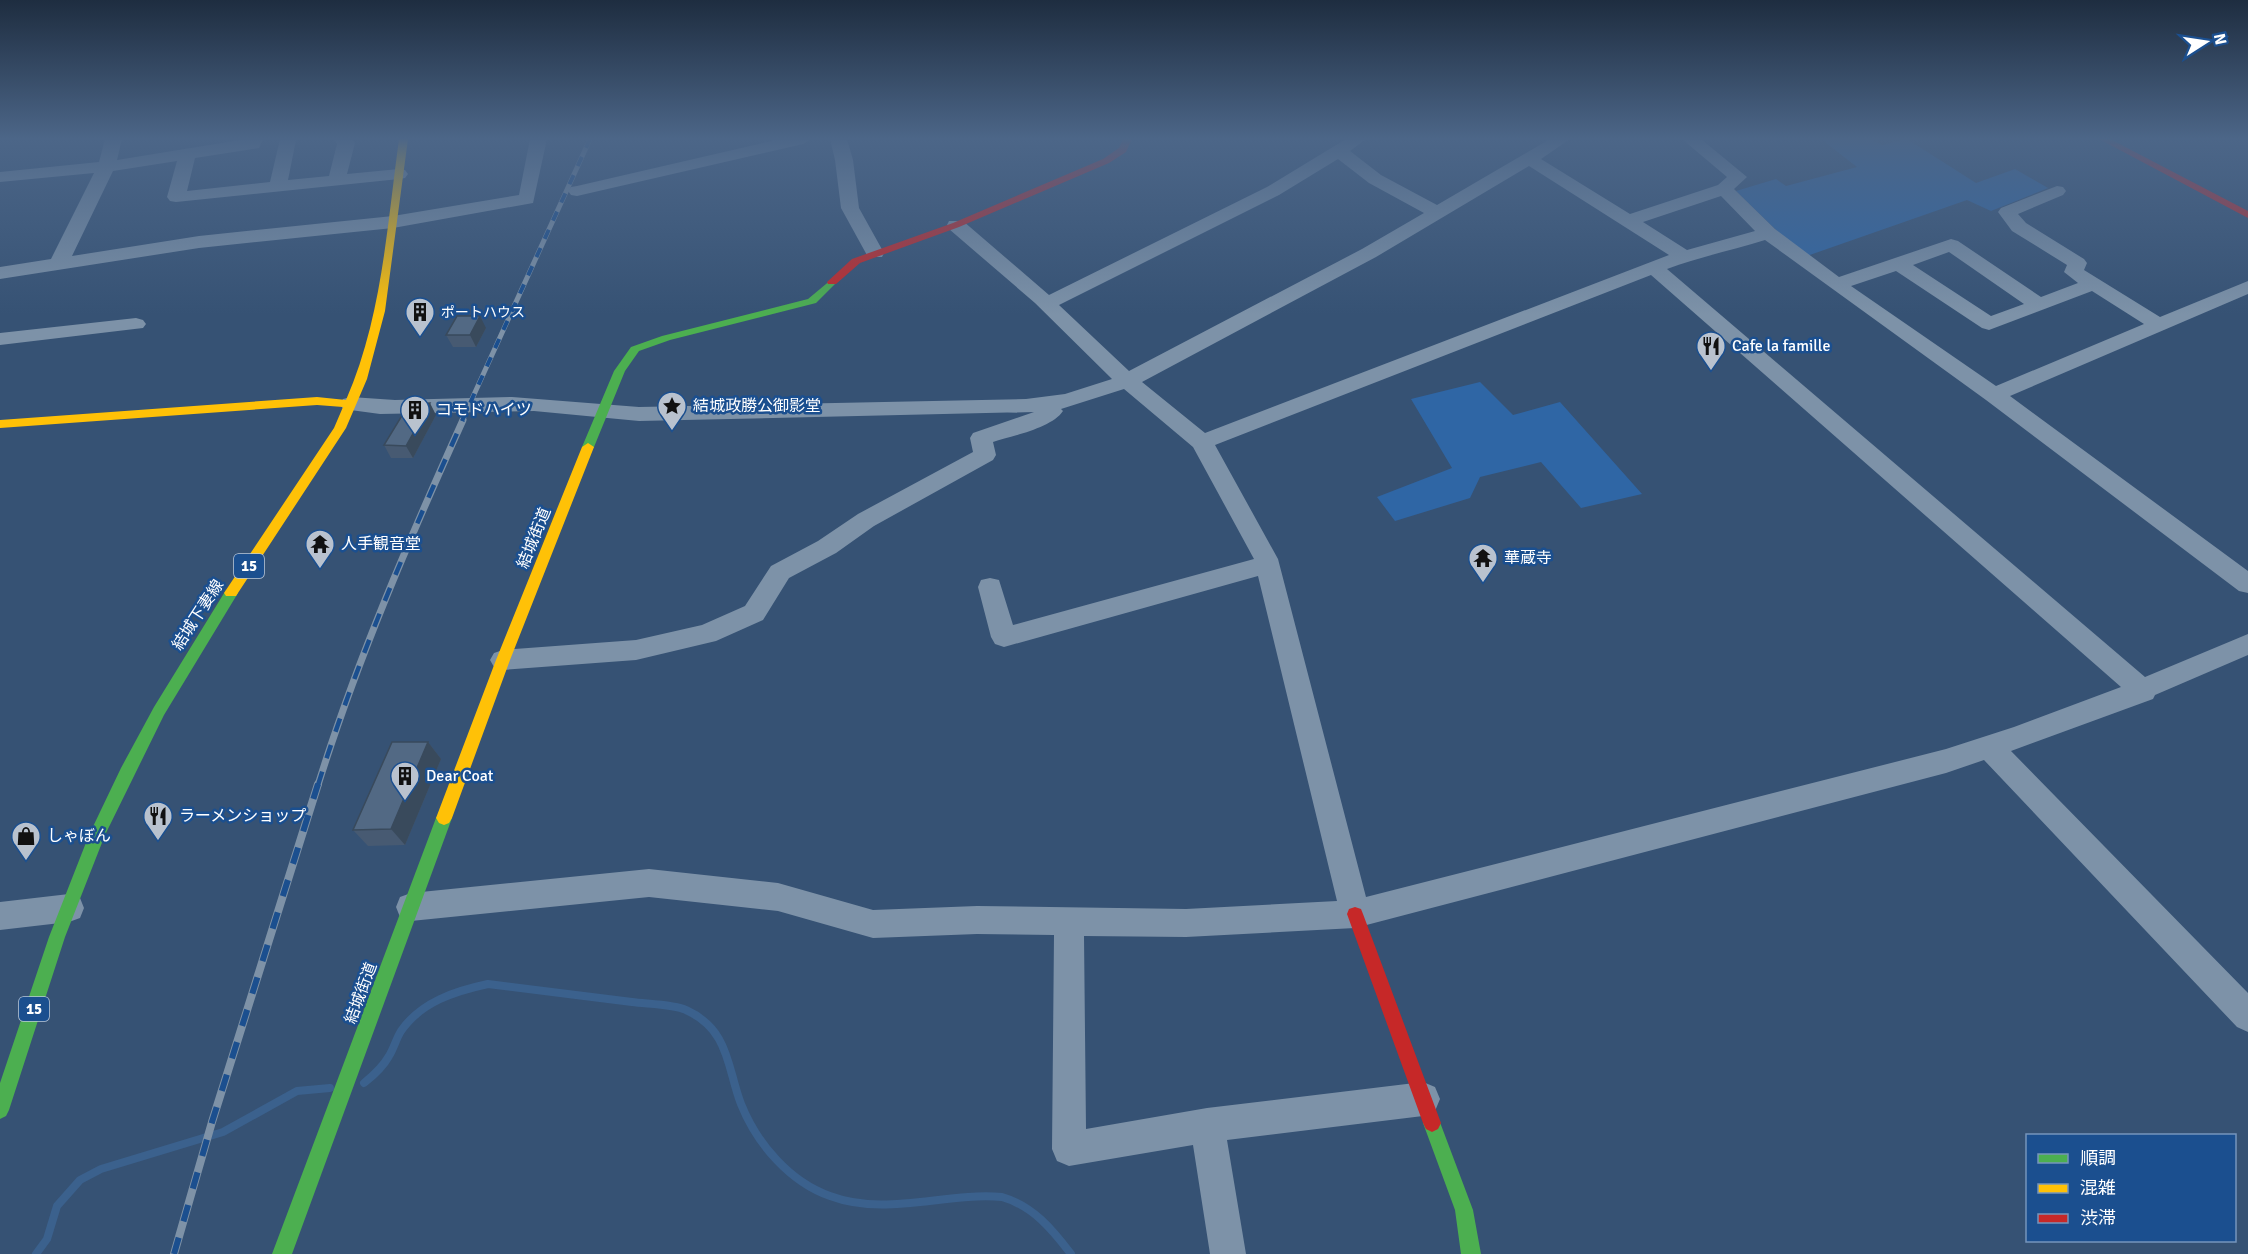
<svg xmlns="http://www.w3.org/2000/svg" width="2248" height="1254" viewBox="0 0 2248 1254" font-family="Signika,'Noto Sans JP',sans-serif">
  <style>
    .green { fill: #2f66a5 }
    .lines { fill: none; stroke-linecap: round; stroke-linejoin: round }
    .stream { stroke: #3b618d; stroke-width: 8 }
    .street { fill: #7d92a8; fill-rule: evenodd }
    .fast { fill: #4caf50; fill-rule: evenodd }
    .slow { fill: #ffc107; fill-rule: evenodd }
    .jam { fill: #c62828; fill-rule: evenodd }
    .rail-far2-casing { stroke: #7e92a7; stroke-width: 5 }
    .rail-far1-casing { stroke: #7e92a7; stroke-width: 7 }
    .rail-casing { stroke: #7e92a7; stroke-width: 8 }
    .rail-far2 { stroke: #1b4f8f; stroke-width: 4; stroke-dasharray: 10; stroke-linecap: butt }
    .rail-far1 { stroke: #1b4f8f; stroke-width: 4.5; stroke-dasharray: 14; stroke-linecap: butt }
    .rail { stroke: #1b4f8f; stroke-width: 6; stroke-dasharray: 17; stroke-linecap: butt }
    .wall { fill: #475a72 }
    .shaded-wall { fill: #394a5c }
    .building { fill: #526984; stroke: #394a5c; stroke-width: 1.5 }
    .labels { text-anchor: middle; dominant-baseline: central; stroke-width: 5; stroke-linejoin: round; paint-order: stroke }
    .far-poi-label { font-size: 14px; fill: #fff; stroke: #1b4f8f; text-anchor: start }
    .shield { fill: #1b4f8f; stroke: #bbcadd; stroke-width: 1.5 }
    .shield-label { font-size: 15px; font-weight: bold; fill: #fff }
    .poi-label { font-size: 16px; fill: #fff; stroke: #1b4f8f; text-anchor: start }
    .street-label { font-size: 16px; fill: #fff; stroke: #1b4f8f }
  </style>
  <rect width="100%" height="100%" fill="#365274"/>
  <!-- green -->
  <path class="green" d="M1821,139H1871L1882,145L1907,139L1976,183L2015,169L2048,188L1991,211L1967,200L1804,257L1736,191L1776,179L1786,186L1857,167Z
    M1480,382L1513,415L1560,402L1642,494L1581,508L1541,462L1480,477L1470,498L1395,521L1377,497L1452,468L1411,399Z"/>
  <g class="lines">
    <!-- stream -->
    <path class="stream" d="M364,1083C374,1075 383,1067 389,1056C394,1048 396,1039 401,1031C421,1002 455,991 488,984C536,990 584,996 632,1002C647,1004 674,1004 686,1010C730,1030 727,1068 741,1104C757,1144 790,1182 830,1196C886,1217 945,1192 1002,1197C1033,1206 1052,1229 1071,1254
      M36,1254L47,1239L57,1206L80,1180L101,1169L223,1132L297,1091L330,1088"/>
    <!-- street -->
    <path class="street" d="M105,139H122L117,160L246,139H263L259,148L195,158L187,191L270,182L280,139L296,140L288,180L329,176L337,144L333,139H352L355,143L347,174L399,169L405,170L408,174L405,178L399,179L176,202L170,201L167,197L177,161L113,171L72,256L199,236L393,216L519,195L530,139H547L533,203L393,228L199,248L0,279V267L51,259L94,173L0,182V172L99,162Z
      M780,139H811L803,144L577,196L571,195L568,191L571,187L577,186Z
      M830,139H847L853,160L859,208L884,253L882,257H868L841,208L835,160Z
      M1346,139H1366L1350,151L1381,175L1437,205L1550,139H1570L1541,159L1630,214L1718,185L1727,177L1682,139H1701L1747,177L1734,189L1775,229L1839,277L1951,239L1958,241L2041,297L2078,283L2064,272L2067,265L2012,231L1998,212L2001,208L2057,186L2063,187L2066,191L2063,195L2018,214L2026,223L2084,259L2087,263L2084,270L2160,317L2248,281V294L2010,396L2248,571V593L2239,591L1986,400L1765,240C1733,250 1699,257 1667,269L2145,677L2248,634V655L2155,695L2153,699L2011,751L2248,993V1032L2237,1027L1984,760L1946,773L1355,928L1186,937L1084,936L1086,1129L1207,1108L1423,1082L1435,1087L1440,1099L1435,1111L1423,1116L1227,1140L1246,1254H1210L1193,1145L1069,1166L1057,1161L1052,1149L1054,935L977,934L873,938L778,911L649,897L411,921L400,917L396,907L400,897L411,893L649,869L778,883L873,910L977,906L1186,909L1337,901L1258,576L1004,647L995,644L991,637L978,587L981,580L990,578L999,580L1013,625L1254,559L1193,447L1124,389L1061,409L1063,411C1052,428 1012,436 993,442L996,455L993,460L874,526L836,553L789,578L763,620L716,641L636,660L503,670L494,667L490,660L494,653L503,650L636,640L702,625L745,606L771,566L818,541L858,514L973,452L970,438L973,433L1034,412L639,421L534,411L380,414L343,409L340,404L343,399L351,397L395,400L512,397L639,407L1026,399L1065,394L1112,379L1035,303L949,229L947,225L949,221H963L1049,295L1267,187ZM1338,159L1369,183L1424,213L1362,249L1129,371L1059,305L1279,195ZM1529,166L1669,255L1205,433L1142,382L1376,257ZM1721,196L1755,231L1687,250L1643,222ZM1949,252L2024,304L1991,316L1913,265ZM1896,271L1982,328L1989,330L2092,291L2144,324L1996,386L1851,286ZM1651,275L2121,687L2014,727L1946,749L1366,897L1278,559L1215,445Z
      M136,318L143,320L146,324L143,328L0,345V333Z
      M69,894L80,898L84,908L80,918L69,922L0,930V902Z"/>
    <!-- fast -->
    <path class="fast" d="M832,279L837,282L816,303L670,340L639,351L625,371L594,447L592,450H584L582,447L614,371L631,347L662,336L808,299Z
      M231,588L238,593L164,715L105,835L65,937L9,1110L6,1116L0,1119V1083L49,937L89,835L121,768L154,707L226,590Z
      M444,811L449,813L452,818L292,1254H272L436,818L439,813Z
      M1432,1114L1438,1117L1473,1210L1481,1254H1461L1455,1210L1423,1123L1426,1117Z"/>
    <!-- slow -->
    <path class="slow" d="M399,139H408L385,311L367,379L346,428L236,596H226L224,593L334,428L343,407L317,405L0,428V420L317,397L346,400C382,318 387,226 399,139Z
      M588,443L594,447L510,660L452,818L449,823L444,825L439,823L436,818L496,660L582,447Z"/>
    <!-- jam -->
    <path class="jam" d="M1123,139H1132L1126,152L1109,163L959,227L860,263L836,284H828L827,282L852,259L953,223L1103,159L1119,148Z
      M2099,139H2110L2248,211V218Z
      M1355,907L1361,909L1363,914L1441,1123L1438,1129L1432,1132L1426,1129L1423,1123L1347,914L1349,909Z"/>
    <!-- rail-far2 casing -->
    <g class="rail-far2-casing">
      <path id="rail-far2" d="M462,421L590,139"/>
    </g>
    <!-- rail-far1 casing -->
    <g class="rail-far1-casing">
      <path id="rail-far1" d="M318,785C357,660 409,540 463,420"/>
    </g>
    <!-- rail casing -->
    <g class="rail-casing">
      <path id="rail" d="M174,1254L212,1122L318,784"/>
    </g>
    <!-- rail-far2 -->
    <use href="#rail-far2" class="rail-far2"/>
    <!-- rail-far1 -->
    <use href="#rail-far1" class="rail-far1"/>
    <!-- rail -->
    <use href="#rail" class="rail"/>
  </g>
  <!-- wall -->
  <path class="wall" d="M486,328L476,347H453L446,335Z
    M436,415L413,458H391L384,445Z
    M428,742L441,759L405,845L368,846L353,830Z"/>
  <!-- shaded-wall -->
  <path class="shaded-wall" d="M480,316L486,328L476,347L470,335Z
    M430,403L436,415L413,458L406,446Z
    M428,742L441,759L405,845L391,829Z"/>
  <!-- building -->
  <path class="building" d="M457,316H480L470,335H446Z
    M430,403L406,446L384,445L409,404Z
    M392,742H428L391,829L353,830Z"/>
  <!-- sky -->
  <linearGradient id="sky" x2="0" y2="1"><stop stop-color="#1e2d40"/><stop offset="0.44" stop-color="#4c6688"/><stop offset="1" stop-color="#4c6688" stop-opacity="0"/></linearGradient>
  <rect width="2248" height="315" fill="url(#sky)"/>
  <!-- icons -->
  <defs>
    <g id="building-pin" transform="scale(1.5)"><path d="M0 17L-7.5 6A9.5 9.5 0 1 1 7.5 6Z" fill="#b9c2ce" stroke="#1b4f8f"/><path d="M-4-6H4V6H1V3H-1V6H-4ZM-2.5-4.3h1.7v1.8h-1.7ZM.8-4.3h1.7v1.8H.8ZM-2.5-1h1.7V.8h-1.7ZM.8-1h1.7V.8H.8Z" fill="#111"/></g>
    <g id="restaurant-pin" transform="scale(1.5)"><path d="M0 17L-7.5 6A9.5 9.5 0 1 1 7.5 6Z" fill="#b9c2ce" stroke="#1b4f8f"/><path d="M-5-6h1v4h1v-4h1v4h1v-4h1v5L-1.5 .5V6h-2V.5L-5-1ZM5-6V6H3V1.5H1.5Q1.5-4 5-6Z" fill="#111"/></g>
    <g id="sight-pin" transform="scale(1.5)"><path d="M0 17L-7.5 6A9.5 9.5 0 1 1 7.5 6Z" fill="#b9c2ce" stroke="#1b4f8f"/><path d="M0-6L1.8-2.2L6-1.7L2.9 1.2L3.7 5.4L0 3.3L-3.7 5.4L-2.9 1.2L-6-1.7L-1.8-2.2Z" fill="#111"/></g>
    <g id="temple-pin" transform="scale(1.5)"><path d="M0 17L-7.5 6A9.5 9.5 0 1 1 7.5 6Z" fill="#b9c2ce" stroke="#1b4f8f"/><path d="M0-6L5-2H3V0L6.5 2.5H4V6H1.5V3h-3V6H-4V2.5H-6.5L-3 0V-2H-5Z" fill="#111"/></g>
    <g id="shop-pin" transform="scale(1.5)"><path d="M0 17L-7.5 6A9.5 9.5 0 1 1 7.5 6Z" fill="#b9c2ce" stroke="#1b4f8f"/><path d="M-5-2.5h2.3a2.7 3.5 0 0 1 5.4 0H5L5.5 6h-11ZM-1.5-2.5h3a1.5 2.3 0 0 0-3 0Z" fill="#111"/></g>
  </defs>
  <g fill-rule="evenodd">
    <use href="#building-pin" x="420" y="312"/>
    <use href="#restaurant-pin" x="1711" y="346"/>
    <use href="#sight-pin" x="672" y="406"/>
    <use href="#building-pin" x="415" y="410"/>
    <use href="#temple-pin" x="320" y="544"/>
    <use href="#temple-pin" x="1483" y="558"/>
    <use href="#building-pin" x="405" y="776"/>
    <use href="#restaurant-pin" x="158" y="816"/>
    <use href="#shop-pin" x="26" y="836"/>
  </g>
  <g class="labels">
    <!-- far-poi labels -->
    <g class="far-poi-label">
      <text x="441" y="312">ポートハウス</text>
    </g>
    <!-- shield labels -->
    <g class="shield">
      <rect x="234" y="554" width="30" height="24" rx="4.5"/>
      <rect x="19" y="997" width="30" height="24" rx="4.5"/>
    </g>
    <g class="shield-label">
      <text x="249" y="566">15</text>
      <text x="34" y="1009">15</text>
    </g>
    <!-- poi labels -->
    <g class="poi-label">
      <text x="1732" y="346">Cafe la famille</text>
      <text x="693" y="406">結城政勝公御影堂</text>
      <text x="436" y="410">コモドハイツ</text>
      <text x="341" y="544">人手観音堂</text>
      <text x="1504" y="558">華蔵寺</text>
      <text x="426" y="776">Dear Coat</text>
      <text x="179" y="816">ラーメンショップ</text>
      <text x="47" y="836">しゃぼん</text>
    </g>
    <!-- street labels -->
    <g class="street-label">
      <text transform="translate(534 538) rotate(-68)">結城街道</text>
      <text transform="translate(198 615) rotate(-57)">結城下妻線</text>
      <text transform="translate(361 993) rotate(-70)">結城街道</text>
    </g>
  </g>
  <!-- legend -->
  <rect x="2026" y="1134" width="210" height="108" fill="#1b4f8f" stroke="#7695bc" stroke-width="1.5"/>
  <rect x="2038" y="1154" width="30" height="9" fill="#4caf50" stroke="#7695bc" stroke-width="1.5"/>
  <text x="2080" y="1164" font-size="18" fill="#ffffff">順調</text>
  <rect x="2038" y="1184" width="30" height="9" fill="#ffc107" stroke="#7695bc" stroke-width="1.5"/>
  <text x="2080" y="1194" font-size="18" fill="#ffffff">混雑</text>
  <rect x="2038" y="1214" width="30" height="9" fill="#c62828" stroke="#7695bc" stroke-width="1.5"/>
  <text x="2080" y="1224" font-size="18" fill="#ffffff">渋滞</text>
  <!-- north arrow -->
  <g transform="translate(2206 42) rotate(78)" stroke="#1b4f8f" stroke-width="4.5" paint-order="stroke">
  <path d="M0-4.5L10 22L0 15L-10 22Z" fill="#ffffff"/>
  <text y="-9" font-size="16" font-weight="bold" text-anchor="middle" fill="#ffffff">N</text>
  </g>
</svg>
